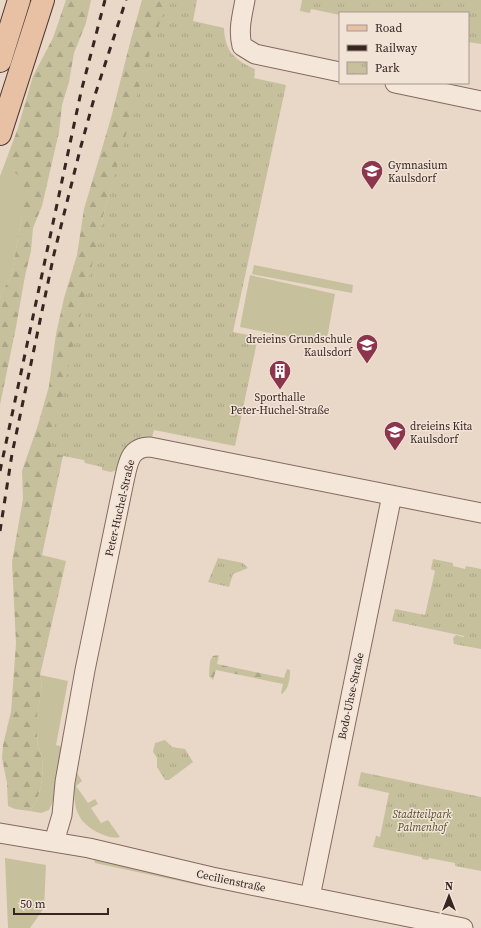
<svg xmlns="http://www.w3.org/2000/svg" width="481" height="928" viewBox="0 0 481 928" font-family="'Source Serif 4',serif">
  <style>
    .green { fill: #c6c09d }
    .forest { fill: url(#forest-firs) }
    .park { fill: url(#park-tufts) }
    .lines { fill: none; stroke-linecap: round; stroke-linejoin: round }
    .minor-casing { stroke: #83695f; stroke-width: 21 }
    .major-casing { stroke: #523933; stroke-width: 24 }
    .minor { stroke: #f5e6da; stroke-width: 19 }
    .major { stroke: #e8c1a5; stroke-width: 22 }
    .rail { stroke: #362521; stroke-width: 3; stroke-dasharray: 7 7; stroke-linecap: butt }
    .labels { text-anchor: middle; dominant-baseline: central; stroke-width: 3; stroke-linejoin: round; paint-order: stroke }
    .poi-label { font-size: 11px; fill: #362521; stroke: #f2e3d7; text-anchor: start }
    .street-label { font-size: 11px; fill: #362521; stroke: #f2e3d7 }
    .park-label { font-size: 11px; font-style: italic; fill: #504f2a; stroke: #f2e3d7 }
  </style>
  <defs>
    <pattern id="forest-firs" width="22" height="20" patternUnits="userSpaceOnUse"><rect width="22" height="20" fill="#c6c09d"/><path d="M5 1l3.5 6h-7zM16 11l3.5 6h-7z" fill="#aba587"/></pattern>
    <pattern id="park-tufts" width="24" height="20" patternUnits="userSpaceOnUse"><rect width="24" height="20" fill="#c6c09d"/><path d="M3 7l-1-3M5 7V3M7 7l1-3M15 17l-1-3M17 17v-4M19 17l1-3" fill="none" stroke="#aba587"/></pattern>
  </defs>
  <rect width="100%" height="100%" fill="#e9d7c8"/>
  <!-- green -->
  <path class="green" d="M8,155L12,170L22,178V216L11,278L2,291L0,299V176Z
    M254,265L353,285L352,293L252,274Z
    M250,275L335,294L326,344L240,327Z
    M40,675L68,681L56,745L64,747L55,779L53,801L49,810L41,813L30,811C41,797 44,776 42,758C42,754 39,750 38,746C37,738 37,727 37,718C38,703 44,690 40,675Z
    M77,773L82,781L76,786L88,803L95,799L98,804L91,808L101,823L108,820L120,837C113,839 106,836 99,833C72,820 72,799 77,773Z
    M5,858L46,865L44,908L30,928H8Z
    M94,860L203,881V886L95,863Z"/>
  <!-- forest -->
  <path class="forest" d="M66,0H91L86,23L74,53L69,82L62,105L59,132L42,206L33,228L31,251L25,276L16,327L0,405V299L2,291L11,278L22,216V178L11,170L8,155L18,128L33,76L53,38Z
    M142,0H168L105,209L101,225L98,259L68,432L42,555L66,561L40,675C44,690 38,703 37,718C37,727 37,738 38,746C39,750 42,754 42,758C44,776 41,797 30,811L15,809L8,806L7,783L2,758L3,745L11,712L16,643L12,562L23,499L22,471L38,425L49,386L56,334L64,298L77,255L84,209L111,118L131,39Z
    M219,655L217,664L284,678L287,669L290,670C290,679 289,688 282,694L281,693L283,684L216,670L213,680L209,676L210,661L213,656Z"/>
  <!-- park -->
  <path class="park" d="M167,0H197L193,21L224,28C225,52 235,60 255,69L254,78L286,85L233,332L258,337L235,446L154,430L151,441L120,469L111,472L102,470V467L85,463L84,460L63,456L49,451L105,209L141,81Z
    M302,0H481V44L468,42V13H340V15L311,9L310,13L300,11Z
    M218,558L243,563L248,568L233,574L229,587L208,582Z
    M433,559L453,563V566L465,569L466,566L481,569V649L454,644L453,638L456,635L463,637L464,636L392,621L395,609L425,615L435,571L431,569Z
    M165,740L172,747L185,749L193,762L169,780H165L157,767V758L153,752L155,743Z
    M361,772L481,797V871L455,866V863L429,858L428,860L422,859V857L373,847L376,836L380,837L389,793L358,786Z"/>
  <g class="lines">
    <!-- minor casing -->
    <g class="minor-casing">
      <path id="minor" d="M245,0C242,16 238,30 242,46L255,54L340,72
        M395,83L481,101
        M0,833L89,848L212,877L463,928
        M54,842L62,815L65,782L85,670L124,481C128,464 129,447 150,447L481,513
        M310,897L392,495"/>
    </g>
    <!-- major casing -->
    <g class="major-casing">
      <path id="major" d="M0,61L19,0
        M0,134L43,0"/>
    </g>
    <!-- minor -->
    <use href="#minor" class="minor"/>
    <!-- major -->
    <use href="#major" class="major"/>
    <!-- rail -->
    <path class="rail" d="M0,471L81,92L105,0
      M0,531L12,454L54,254L81,146L95,95L126,0"/>
  </g>
  <!-- icons -->
  <defs>
    <g id="school-pin" transform="scale(1.15)"><path d="M0 17L-7.5 6A9.5 9.5 0 1 1 7.5 6Z" fill="#8c364d" stroke="#f2e3d7"/><path d="M0-5L7-2L0 1L-7-2ZM-4 1L0 2.5L4 1V4Q0 6-4 4Z" fill="#fff"/></g>
    <g id="building-pin" transform="scale(1.15)"><path d="M0 17L-7.5 6A9.5 9.5 0 1 1 7.5 6Z" fill="#8c364d" stroke="#f2e3d7"/><path d="M-4-6H4V6H1V3H-1V6H-4ZM-2.5-4.3h1.7v1.8h-1.7ZM.8-4.3h1.7v1.8H.8ZM-2.5-1h1.7V.8h-1.7ZM.8-1h1.7V.8H.8Z" fill="#fff"/></g>
  </defs>
  <g fill-rule="evenodd">
    <use href="#school-pin" x="372" y="171"/>
    <use href="#school-pin" x="367" y="345"/>
    <use href="#building-pin" x="280" y="371"/>
    <use href="#school-pin" x="395" y="432"/>
  </g>
  <g class="labels">
    <!-- poi labels -->
    <g class="poi-label">
      <text x="388" y="165">Gymnasium<tspan x="388" dy="13">Kaulsdorf</tspan></text>
      <text x="352" y="339" text-anchor="end">dreieins Grundschule<tspan x="352" dy="13">Kaulsdorf</tspan></text>
      <text x="280" y="397" text-anchor="middle">Sporthalle<tspan x="280" dy="13">Peter-Huchel-Straße</tspan></text>
      <text x="410" y="426">dreieins Kita<tspan x="410" dy="13">Kaulsdorf</tspan></text>
    </g>
    <!-- street labels -->
    <g class="street-label">
      <text transform="translate(120 508) rotate(-77)">Peter-Huchel-Straße</text>
      <text transform="translate(351 696) rotate(-78)">Bodo-Uhse-Straße</text>
      <text transform="translate(231 881) rotate(12)">Cecilienstraße</text>
    </g>
    <!-- park labels -->
    <g class="park-label">
      <text x="422" y="814">Stadtteilpark<tspan x="422" dy="13">Palmenhof</tspan></text>
    </g>
  </g>
  <!-- legend -->
  <rect x="339" y="12" width="130" height="72" fill="#f2e3d7" stroke="#a7978e"/>
  <rect x="347" y="25" width="20" height="6" fill="#e8c1a5" stroke="#a7978e"/>
  <text x="375" y="32" font-size="12" fill="#362521">Road</text>
  <rect x="347" y="45" width="20" height="6" fill="#362521" stroke="#a7978e"/>
  <text x="375" y="52" font-size="12" fill="#362521">Railway</text>
  <rect x="347" y="62" width="20" height="12" fill="url(#park-tufts)" stroke="#a7978e"/>
  <text x="375" y="72" font-size="12" fill="#362521">Park</text>
  <!-- north arrow -->
  <g transform="translate(449 896)" stroke="#f2e3d7" stroke-width="3" paint-order="stroke">
  <path d="M0-3L7 15L0 10L-7 15Z" fill="#362521"/>
  <text y="-6" font-size="11" font-weight="bold" text-anchor="middle" fill="#362521">N</text>
  </g>
  <!-- scale -->
  <path d="M14 908v6h94v-6" fill="none" stroke="#362521" stroke-width="2"/>
  <text x="20" y="908" font-size="12" fill="#362521" stroke="#f2e3d7" stroke-width="3" paint-order="stroke">50 m</text>
</svg>
